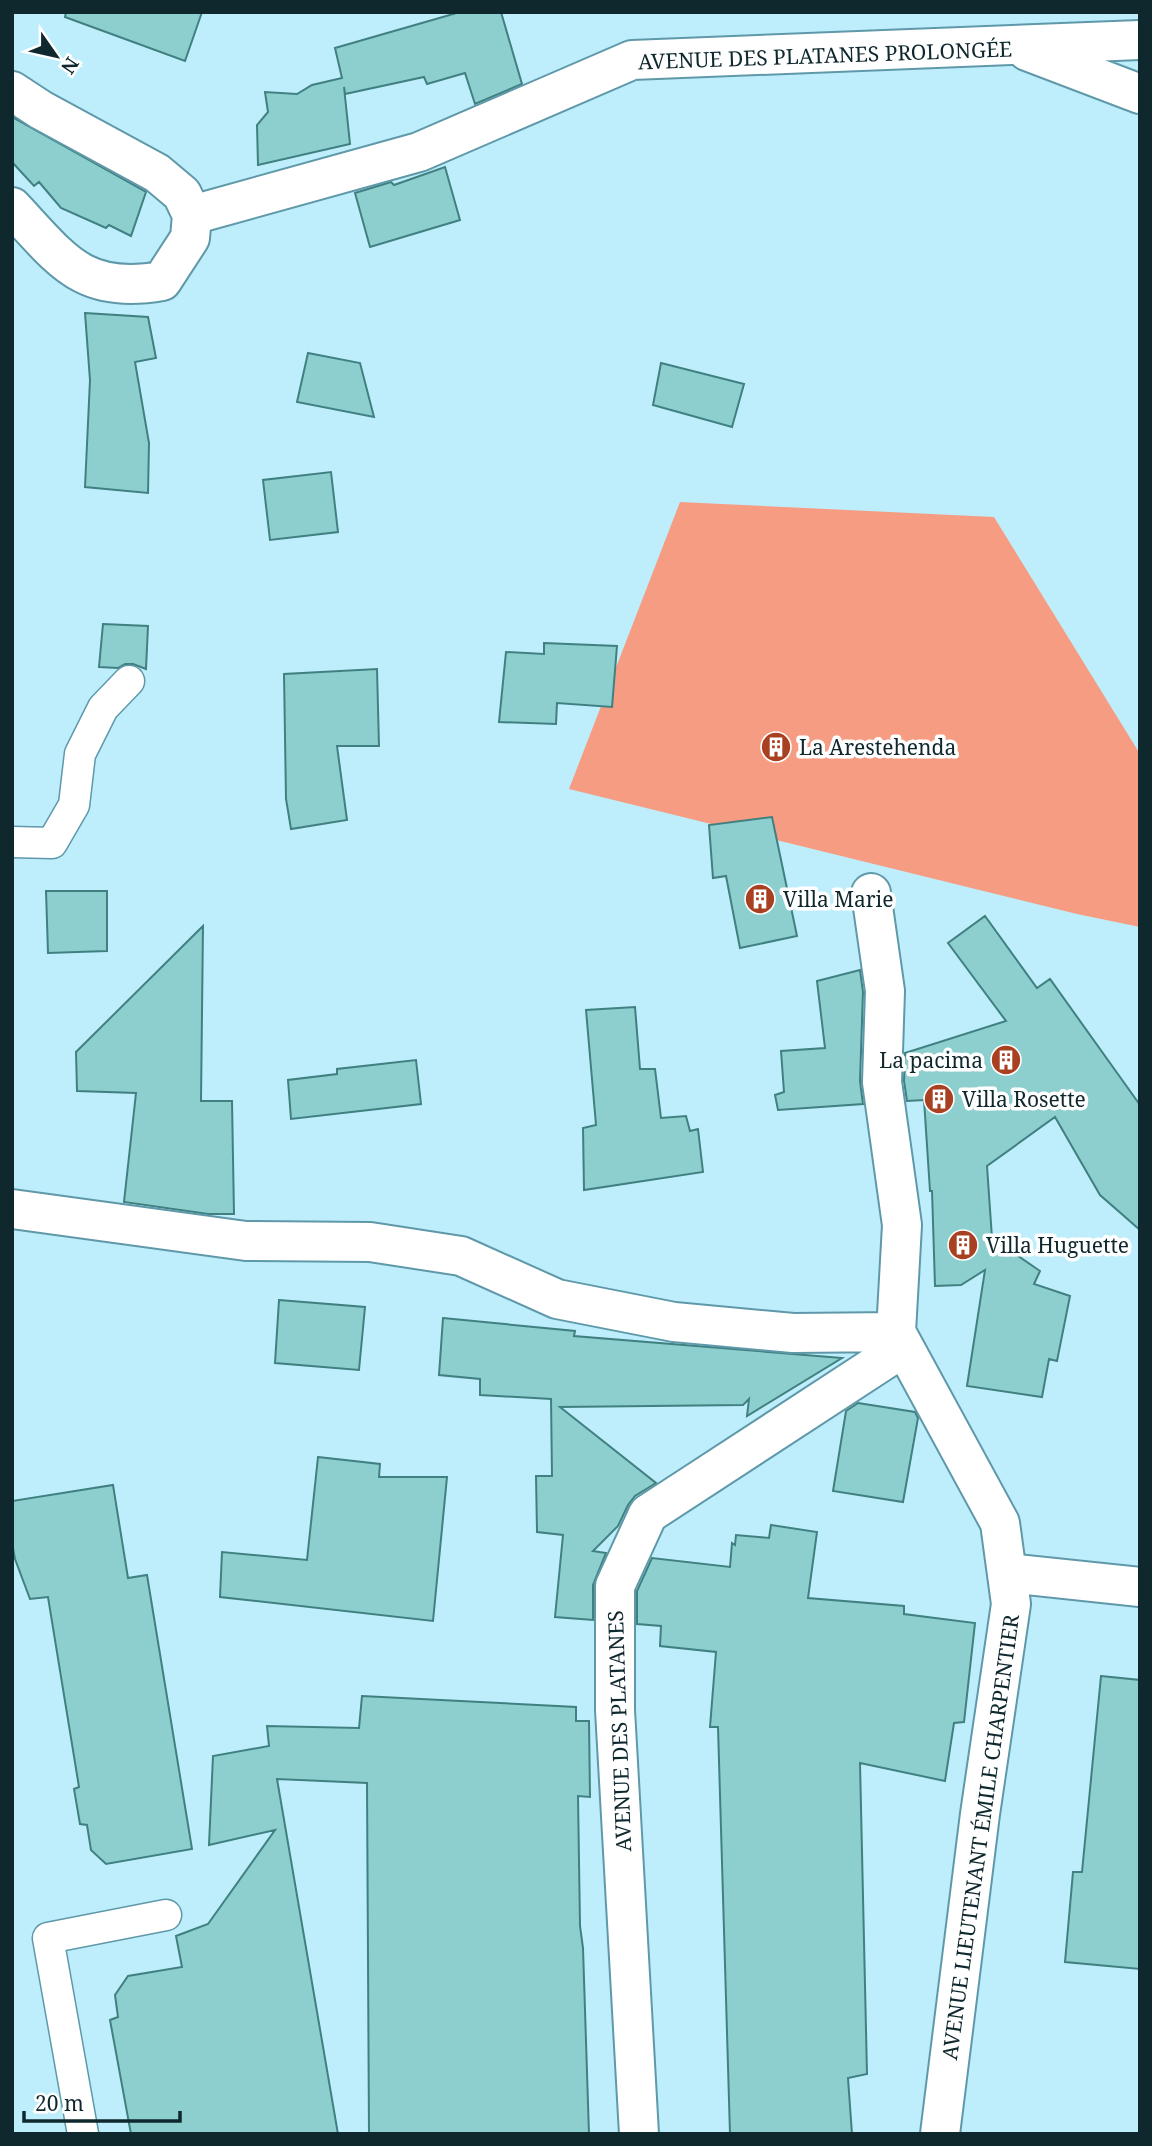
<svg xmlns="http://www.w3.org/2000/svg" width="1152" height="2146" viewBox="0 0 1152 2146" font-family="'Noto Serif',serif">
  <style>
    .green { fill: #f59c82 }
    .building { fill: #8dcecf; stroke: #408081; stroke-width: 2 }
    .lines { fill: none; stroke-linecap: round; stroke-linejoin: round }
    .service-casing { stroke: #5f99a9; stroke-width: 33 }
    .minor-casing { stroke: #5f99a9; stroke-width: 42 }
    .tertiary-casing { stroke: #5f99a9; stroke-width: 42 }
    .service { stroke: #fff; stroke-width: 30 }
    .minor { stroke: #fff; stroke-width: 38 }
    .tertiary { stroke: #fff; stroke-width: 38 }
    .labels { text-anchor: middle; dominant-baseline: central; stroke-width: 7; stroke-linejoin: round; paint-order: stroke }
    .street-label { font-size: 21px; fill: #0f282e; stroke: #fff }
    .poi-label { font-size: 21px; fill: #0f282e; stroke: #fff; text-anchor: start }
  </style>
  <rect width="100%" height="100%" fill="#beeefc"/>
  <!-- green -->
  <path class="green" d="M680,502L994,517L1140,754V927L1077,914L569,789Z"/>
  <!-- building -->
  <path class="building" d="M66,12H202L185,61L65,17Z
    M460,12H501L522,84L475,104L465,73L427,84L424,77L345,94L344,87L350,144L258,165L257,125L268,112L265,92L297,94L312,85L342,78L335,48Z
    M12,117L146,192L131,236L109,225L106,228L61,208L39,182L34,186L12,162Z
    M445,167L460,220L370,247L355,193L391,182L394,185Z
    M85,313L148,317L156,358L135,362L149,443L148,493L85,487L90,380Z
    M308,353L360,363L374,417L297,402Z
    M661,363L744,384L732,427L653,405Z
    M331,472L338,532L270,540L263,480Z
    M103,624L148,626L146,669L133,664H125L118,668L99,667Z
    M544,643L617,646L612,707L557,703L556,724L499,722L506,652L544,654Z
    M377,669L379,746H337L347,820L291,829L286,799L284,674Z
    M772,817L797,936L740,948L726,876L713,878L709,825Z
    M46,891H107V951L48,953Z
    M985,916L1037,988L1050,979L1140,1105V1230L1100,1195L1055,1117L987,1166L992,1238L1040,1271L1034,1284L1070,1296L1057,1361L1049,1359L1042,1397L967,1386L985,1270L961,1285L935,1286L932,1191H930L924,1100L907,1101L904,1081L905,1053L1006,1021L948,943Z
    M203,926L201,1101H232L234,1214H208L124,1202L136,1093L77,1091L76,1052Z
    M860,970L863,992L860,1081L863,1104L778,1110L775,1095L784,1092L781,1051L825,1048L817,981Z
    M635,1007L640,1069H655L661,1118L686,1116L690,1131L698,1129L703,1172L584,1190L583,1128L596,1125L586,1010Z
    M416,1060L421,1104L291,1119L288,1080L337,1074V1069Z
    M279,1300L365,1307L359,1370L275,1363Z
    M443,1318L575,1331L574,1336L842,1358L747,1416L749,1399L743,1405L560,1407L656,1483L635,1496L628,1505L618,1526L593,1551L606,1553L593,1585V1620L555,1617L563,1535L537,1532L536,1476H552L551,1399L480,1395V1379L439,1375Z
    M858,1403L915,1412L918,1418L903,1502L833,1491L846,1411Z
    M318,1457L380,1464L379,1477H447L433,1621L220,1597L222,1552L307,1560Z
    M113,1485L128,1578L147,1575L192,1849L106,1864L91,1850L87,1825L80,1824L74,1789L79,1787L48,1597L30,1599L15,1559L12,1543V1501Z
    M771,1525L817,1532L808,1598L904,1606V1614L975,1623L964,1722L954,1723L945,1781L860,1763L867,2074L848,2078L852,2134H730L718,1727H710L716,1652L660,1646L661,1626L637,1624V1591L652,1558L730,1567L732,1543L735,1545L736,1535L769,1538Z
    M1101,1676L1140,1680V1969L1065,1962L1073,1872H1082Z
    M362,1696L576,1707V1721H589L590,1797L578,1796L580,1926L583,1948L589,2134H369L367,1783L277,1779L338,2134H131L110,2020L118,2017L115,1995L128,1976L182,1967L176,1936L208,1924L275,1830L209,1845L213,1756L269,1746L267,1726L359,1728Z"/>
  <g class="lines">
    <!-- service casing -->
    <g class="service-casing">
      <path id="service" d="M12,842L52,843L74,805L80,754L103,708L129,681
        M83,2134L48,1938L166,1915"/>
    </g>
    <!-- minor casing -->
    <g class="minor-casing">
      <path id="minor" d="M1027,51L1140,94
        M192,215L419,152L632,60L1140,40
        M871,893L885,991L882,1082L902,1225L896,1332
        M12,1209L246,1241L370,1242L461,1256L557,1299L674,1322L793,1333L896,1332
        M896,1332L1000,1523L1011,1604L980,1814L940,2134
        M1007,1573L1140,1587
        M639,2134L615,1710V1586L648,1514L904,1347"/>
    </g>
    <!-- tertiary casing -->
    <g class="tertiary-casing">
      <path id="tertiary" d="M12,91L41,110L157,173L182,194L192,215L190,238L162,281C82,295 62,260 12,207"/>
    </g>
    <!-- service -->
    <use href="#service" class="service"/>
    <!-- minor -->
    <use href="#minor" class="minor"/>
    <!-- tertiary -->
    <use href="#tertiary" class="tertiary"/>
  </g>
  <!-- icons -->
  <defs>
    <g id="building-disc" transform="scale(1.575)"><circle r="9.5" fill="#a84021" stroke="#fff"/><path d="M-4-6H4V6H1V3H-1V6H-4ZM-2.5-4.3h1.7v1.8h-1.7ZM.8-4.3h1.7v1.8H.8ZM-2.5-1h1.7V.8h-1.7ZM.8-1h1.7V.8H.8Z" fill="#fff"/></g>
  </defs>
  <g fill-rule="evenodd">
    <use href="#building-disc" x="776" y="747"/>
    <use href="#building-disc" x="760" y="899"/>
    <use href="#building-disc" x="1006" y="1060"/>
    <use href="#building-disc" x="939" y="1099"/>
    <use href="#building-disc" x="963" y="1245"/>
  </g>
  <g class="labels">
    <!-- street labels -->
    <g class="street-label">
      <text transform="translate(825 55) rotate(-2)">AVENUE DES PLATANES PROLONGÉE</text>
      <text transform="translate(619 1731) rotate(-92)">AVENUE DES PLATANES</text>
      <text transform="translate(980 1837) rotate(-82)">AVENUE LIEUTENANT ÉMILE CHARPENTIER</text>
    </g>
    <!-- poi labels -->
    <g class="poi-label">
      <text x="799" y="747">La Arestehenda</text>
      <text x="783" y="899">Villa Marie</text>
      <text x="983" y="1060" text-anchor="end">La pacima</text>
      <text x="962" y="1099">Villa Rosette</text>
      <text x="986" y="1245">Villa Huguette</text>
    </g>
  </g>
  <!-- border -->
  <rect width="1152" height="2146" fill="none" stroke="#0f282e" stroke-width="28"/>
  <!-- north arrow -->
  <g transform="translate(56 56) rotate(124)" stroke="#ffffff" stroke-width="5" paint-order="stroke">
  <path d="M0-5L12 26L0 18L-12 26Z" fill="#0f282e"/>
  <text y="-10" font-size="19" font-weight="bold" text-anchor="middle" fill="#0f282e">N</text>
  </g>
  <!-- scale -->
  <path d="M24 2111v10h156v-10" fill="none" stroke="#0f282e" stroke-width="3.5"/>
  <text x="35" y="2111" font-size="21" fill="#0f282e" stroke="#ffffff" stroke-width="5" paint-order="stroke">20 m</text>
</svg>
